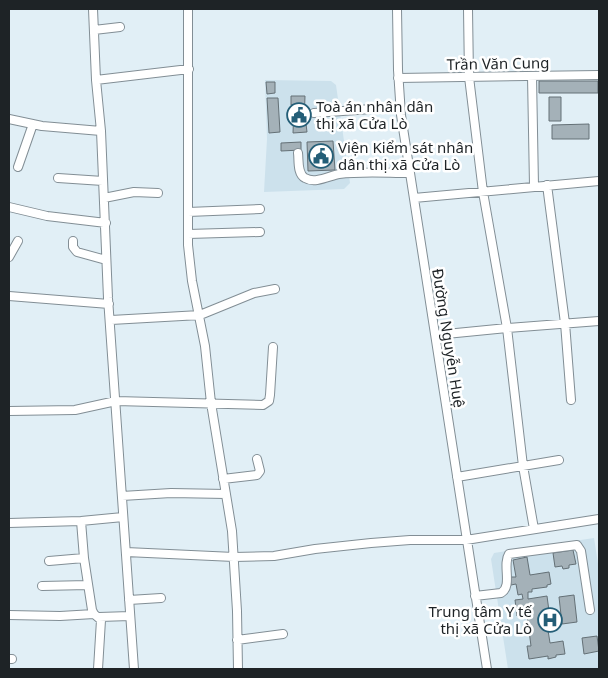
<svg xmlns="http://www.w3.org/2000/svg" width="608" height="678" viewBox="0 0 608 678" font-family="'Noto Sans',sans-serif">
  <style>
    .built { fill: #cce1ec }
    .building { fill: #a4b1b8; stroke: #647076 }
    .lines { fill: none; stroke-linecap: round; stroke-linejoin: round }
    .minor-casing { stroke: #828e95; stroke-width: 10 }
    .minor { stroke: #fff; stroke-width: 8 }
    .labels { text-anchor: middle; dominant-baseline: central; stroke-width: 5; stroke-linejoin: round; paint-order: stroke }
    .street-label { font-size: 15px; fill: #1e2326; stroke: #fff }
    .poi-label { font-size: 15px; fill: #1e2326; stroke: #fff; text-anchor: start }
  </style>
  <rect width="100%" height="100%" fill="#e1eff6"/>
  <!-- built -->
  <path class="built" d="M265,80L331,81L336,85L350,183L344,189L264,192L267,139Z
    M594,538L599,570V669H508L491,559L494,553Z"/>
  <!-- building -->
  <path class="building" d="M539,81H598V93H539Z
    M266,82H275V93L267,94Z
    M291,96H305L304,124H306L307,132L293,133L294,105H291Z
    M549,97H561V121H549Z
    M267,98H278L280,132L269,133Z
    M589,124V139H552V125Z
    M333,141L335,170L308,171L307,142Z
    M301,142V150L281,151V143Z
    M573,550L576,564L569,565V568L563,569L562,566L555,567L553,553Z
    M527,557L530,575L549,572L551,584L547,585V587L532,589V592H528V599L547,596L549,611H545L550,643L563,641L565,654L556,655V657L548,659V656L529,659L527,646H531L527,615L517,616L515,600L523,599L522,594L518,595L516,584L511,585L510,577H516L513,560Z
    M574,595L577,622L562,624L559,597Z
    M597,636L599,651L584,654L582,638Z"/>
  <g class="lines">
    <!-- minor casing -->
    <g class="minor-casing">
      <path id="minor" d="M93,9L96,80
        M188,9V245L192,281L205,346L211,403L232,531L237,611L238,669
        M397,9L398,70L401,115L487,669
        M468,9L469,77L483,192L507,328L523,466L534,529
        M94,30L120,27
        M532,76L534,186
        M398,78L599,75
        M314,113L400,107
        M9,119L42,126L101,131
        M298,153C299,160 297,174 305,178C315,184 329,176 339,174C362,171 387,173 410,173
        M18,167L33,124
        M58,178L103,181
        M547,185L565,323L571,400
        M104,198L134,192L158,193
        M414,198L599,181
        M9,207L47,216L106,223
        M188,212L260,209
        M188,234L260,232
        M73,241V247L77,252L106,260
        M9,257L18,241
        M9,296L109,304
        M111,320L200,315L254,293L275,289
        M436,335L507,328L599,321
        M9,411L75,410L116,401L263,405L269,401L270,395L273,347
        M457,477L559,460
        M223,479L257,475L260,471L257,459
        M122,496L171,493L226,494
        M81,521L84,558L92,610L94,614L101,620L98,669
        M9,523L81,521L123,517
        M126,552L234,557L274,556L315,549L371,543L410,540H466L599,519
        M49,561L84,558
        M42,586L88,585
        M475,596L501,593C513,586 502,565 509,554L577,545L581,551L590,610
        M129,600L161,598
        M9,615L60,616L94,614
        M99,617L130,616
        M237,640L283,634
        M9,659H12
        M134,669L108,298L101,131L96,80L189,69"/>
    </g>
    <!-- minor -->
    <use href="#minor" class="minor"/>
  </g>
  <!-- icons -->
  <defs>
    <g id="civic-ring" transform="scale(1.25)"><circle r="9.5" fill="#fff" stroke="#245e77" stroke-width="1.5"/><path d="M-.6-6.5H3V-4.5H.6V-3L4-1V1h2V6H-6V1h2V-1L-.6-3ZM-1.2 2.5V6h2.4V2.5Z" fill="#245e77"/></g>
    <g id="hospital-ring" transform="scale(1.25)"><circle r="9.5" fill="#fff" stroke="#245e77" stroke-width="1.5"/><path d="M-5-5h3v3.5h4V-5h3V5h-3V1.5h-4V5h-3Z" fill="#245e77"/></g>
  </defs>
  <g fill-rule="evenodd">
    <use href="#civic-ring" x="299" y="115"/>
    <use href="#civic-ring" x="321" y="156"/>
    <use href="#hospital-ring" x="550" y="620"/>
  </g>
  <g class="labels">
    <!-- street labels -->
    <g class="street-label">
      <text transform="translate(498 63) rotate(-1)">Trần Văn Cung</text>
      <text transform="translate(449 338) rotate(81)">Đường Nguyễn Huệ</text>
    </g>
    <!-- poi labels -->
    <g class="poi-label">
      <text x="316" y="106">Toà án nhân dân<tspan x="316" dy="17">thị xã Cửa Lò</tspan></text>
      <text x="338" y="147">Viện Kiểm sát nhân<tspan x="338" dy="17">dân thị xã Cửa Lò</tspan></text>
      <text x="532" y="611" text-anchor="end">Trung tâm Y tế<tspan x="532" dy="17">thị xã Cửa Lò</tspan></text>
    </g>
  </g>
  <!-- border -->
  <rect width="608" height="678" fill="none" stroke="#1e2326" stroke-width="20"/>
</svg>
